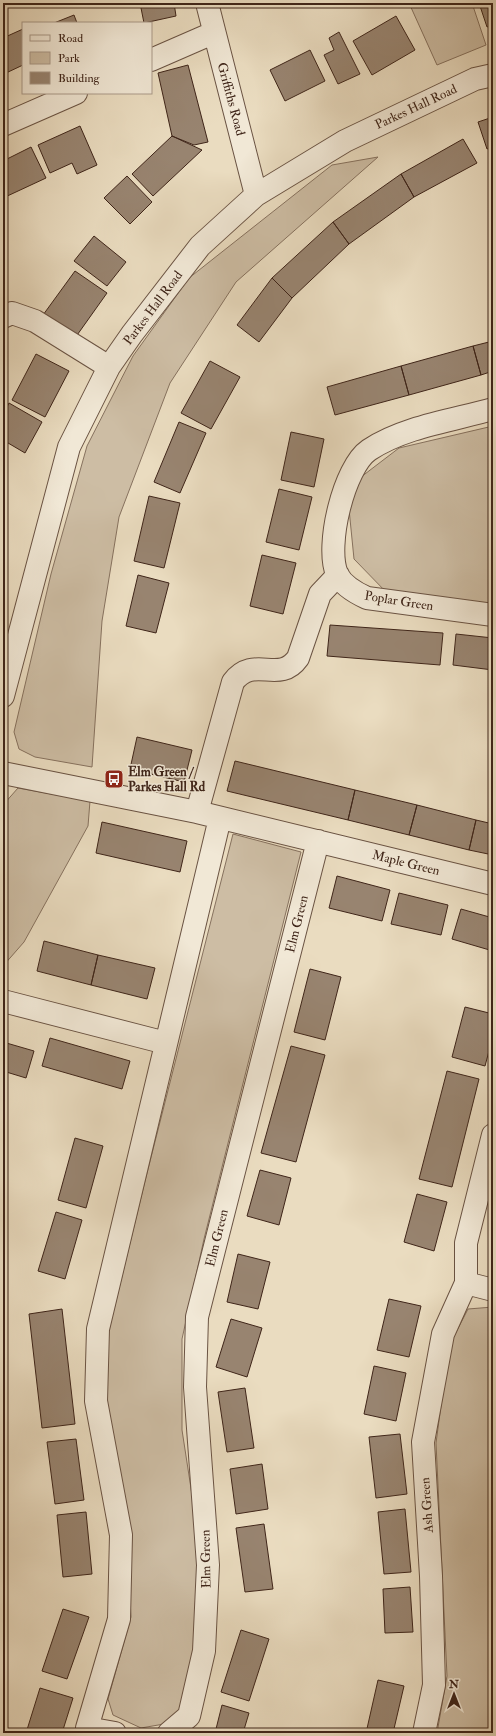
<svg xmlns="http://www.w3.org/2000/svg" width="496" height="1736" viewBox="0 0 496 1736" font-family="'IM FELL Double Pica',serif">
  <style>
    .green { fill: #cdbda4; stroke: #86715e }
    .building { fill: #988470; stroke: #3f2519 }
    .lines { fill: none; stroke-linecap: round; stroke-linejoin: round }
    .minor-casing { stroke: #6a5343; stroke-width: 24 }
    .minor { stroke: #f1e8d6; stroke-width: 22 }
    .labels { text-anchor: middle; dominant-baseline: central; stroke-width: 3; stroke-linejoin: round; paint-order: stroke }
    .street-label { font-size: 13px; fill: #3f2519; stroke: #f1e8d6 }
    .poi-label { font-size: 13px; font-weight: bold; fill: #3f2519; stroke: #f1e8d6; text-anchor: start }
  </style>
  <rect width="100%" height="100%" fill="#eadcc0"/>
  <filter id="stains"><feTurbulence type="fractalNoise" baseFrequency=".005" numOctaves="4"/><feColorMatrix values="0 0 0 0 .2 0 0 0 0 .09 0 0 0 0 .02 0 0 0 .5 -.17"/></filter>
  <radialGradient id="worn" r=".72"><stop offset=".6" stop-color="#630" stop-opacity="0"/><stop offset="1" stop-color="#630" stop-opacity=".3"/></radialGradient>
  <!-- green -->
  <path class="green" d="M409,3H472L486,45L437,65Z
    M378,157L236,282L170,383L119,517L102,621L92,767L35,757L19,749L14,732L51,574L87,446L133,356L189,278L332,165Z
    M493,426V606L388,594L354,559L349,509L361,477L399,448Z
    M18,788L90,801L88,826L24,942L3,966V805Z
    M233,834L301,852L204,1239L182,1339V1430L194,1508L201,1606L191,1676L180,1712L164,1724L141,1728L113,1715L108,1699L131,1617L126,1532L107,1418L108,1334L144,1185Z
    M493,1307V1733H437L447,1676L436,1443L449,1346L468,1309Z"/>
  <!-- building -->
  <path class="building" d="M140,3H174L176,16L144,23Z
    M479,3H493V25L487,27Z
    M74,15L77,23H54Z
    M396,16L415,50L372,75L353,41Z
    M23,29V65L6,73L3,66V38Z
    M339,32L360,74L338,84L324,55L334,50L329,38Z
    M310,50L325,81L285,101L270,70Z
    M188,65L208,142L194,145L172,136L158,73Z
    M493,117V147L487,149L478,122Z
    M80,126L97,165L77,174L72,163L50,173L38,145Z
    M172,136L202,150L153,196L132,174Z
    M463,139L477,163L414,197L401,174Z
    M31,147L46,178L3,198V161Z
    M401,174L414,197L349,244L333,222Z
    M127,176L152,202L130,224L104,198Z
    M333,222L349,244L292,298L272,278Z
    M94,236L126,262L107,286L74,261Z
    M75,271L107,293L75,338L43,315Z
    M272,278L292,298L259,342L237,325Z
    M493,341V371L481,375L473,346Z
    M473,346L481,375L409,395L401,366Z
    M36,354L69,371L45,417L12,400Z
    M210,361L240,377L211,429L181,413Z
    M401,366L409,395L335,415L327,387Z
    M9,403L42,422L25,453L3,440V415Z
    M179,422L206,433L180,493L154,482Z
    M291,432L324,439L314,487L281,480Z
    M279,489L312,497L299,550L266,542Z
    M149,496L180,503L164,568L134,561Z
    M262,555L296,563L283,614L250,606Z
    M138,575L169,583L156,633L126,626Z
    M330,625L443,633L440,665L327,656Z
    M456,634L493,638V670L453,665Z
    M137,737L192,750L184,782L130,769Z
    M235,761L355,790L348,820L227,791Z
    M355,790L417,805L409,835L348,820Z
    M417,805L476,820L469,850L409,835Z
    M476,820L493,824V855L469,850Z
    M102,822L187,841L180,872L96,853Z
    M337,876L390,890L382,921L329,908Z
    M399,893L448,905L441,935L391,924Z
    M461,909L493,918V951L452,939Z
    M44,941L98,955L91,985L37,971Z
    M98,955L155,968L147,999L91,985Z
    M310,969L341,977L325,1040L294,1032Z
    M465,1007L493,1014V1036L485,1066L452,1057Z
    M50,1038L130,1061L122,1089L42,1066Z
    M3,1042L34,1051L26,1078L3,1071Z
    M291,1046L325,1055L296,1162L261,1153Z
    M447,1071L479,1079L452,1187L419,1179Z
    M75,1138L103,1146L86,1208L58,1200Z
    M260,1170L291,1178L279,1225L247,1216Z
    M417,1194L447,1202L434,1251L404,1242Z
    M56,1212L82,1220L65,1279L38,1271Z
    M238,1254L270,1262L258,1309L227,1302Z
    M389,1299L421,1306L409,1357L377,1350Z
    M62,1309L75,1424L42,1428L29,1314Z
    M231,1319L262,1328L247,1377L216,1367Z
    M374,1366L406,1373L396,1421L364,1414Z
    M245,1388L254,1448L227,1452L218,1392Z
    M400,1434L407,1494L376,1498L369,1437Z
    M76,1439L84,1500L55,1504L47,1442Z
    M262,1464L268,1509L236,1514L230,1469Z
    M405,1509L411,1572L384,1574L378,1512Z
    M86,1512L92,1574L63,1577L57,1515Z
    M264,1524L273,1589L245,1592L236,1528Z
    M410,1587L413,1632L385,1633L383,1589Z
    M63,1609L89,1617L67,1679L42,1671Z
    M241,1630L269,1639L249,1701L221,1692Z
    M378,1680L404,1686L393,1733H366Z
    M40,1688L73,1698L62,1733H26Z
    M222,1705L249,1713L243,1733H215Z"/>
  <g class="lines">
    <!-- minor casing -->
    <g class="minor-casing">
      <path id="minor" d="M207,3L256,195
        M151,60L213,33
        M3,125L76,93
        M3,317L12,313L35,321L109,367
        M493,409C454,420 403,427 369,450C344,467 325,546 337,574C343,586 356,593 367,598L493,615
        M3,696L69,447L109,367L132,334L200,246L256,195L345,141L475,79L493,75
        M3,773L197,812L493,884
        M197,812L233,682C254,654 279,685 298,658L320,594L338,575
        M3,1001L166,1043
        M493,1135L466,1243V1283L493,1290
        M115,1733L87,1728L119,1619L121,1535L96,1401L98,1329L220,818
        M169,1733L189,1716L204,1651L208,1565L195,1387L197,1317L318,841
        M424,1733L434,1685L431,1576L423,1442L443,1334L466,1283"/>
    </g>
    <!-- minor -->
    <use href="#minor" class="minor"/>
  </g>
  <!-- icons -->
  <defs>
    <g id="bus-square" transform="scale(1)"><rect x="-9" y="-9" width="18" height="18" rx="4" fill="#8f2418" stroke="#f1e8d6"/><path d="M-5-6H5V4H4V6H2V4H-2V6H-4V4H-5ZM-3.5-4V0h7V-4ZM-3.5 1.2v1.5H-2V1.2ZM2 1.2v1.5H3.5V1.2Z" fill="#fff"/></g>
  </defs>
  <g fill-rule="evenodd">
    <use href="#bus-square" x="114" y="779"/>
  </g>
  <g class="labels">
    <!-- street labels -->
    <g class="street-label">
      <text transform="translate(231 99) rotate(75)">Griffiths Road</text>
      <text transform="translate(416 107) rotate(-25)">Parkes Hall Road</text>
      <text transform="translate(153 308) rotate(-53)">Parkes Hall Road</text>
      <text transform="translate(399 601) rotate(9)">Poplar Green</text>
      <text transform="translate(406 863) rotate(14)">Maple Green</text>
      <text transform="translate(297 924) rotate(-76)">Elm Green</text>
      <text transform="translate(217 1238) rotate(-76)">Elm Green</text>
      <text transform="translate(427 1505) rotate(-94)">Ash Green</text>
      <text transform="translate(206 1559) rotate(-91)">Elm Green</text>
    </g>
    <!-- poi labels -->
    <g class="poi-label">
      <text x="128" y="772">Elm Green /<tspan x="128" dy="15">Parkes Hall Rd</tspan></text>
    </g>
  </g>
  <!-- margin -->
  <rect width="496" height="1736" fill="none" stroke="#eadcc0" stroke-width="16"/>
  <rect x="4" y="4" width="488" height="1728" fill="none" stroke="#3f2519" stroke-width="2"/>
  <rect x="8" y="8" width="480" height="1720" fill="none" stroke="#3f2519"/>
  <!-- legend -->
  <rect x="22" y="22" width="130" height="72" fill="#f1e8d6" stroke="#aa9a8a"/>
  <rect x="30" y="35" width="20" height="6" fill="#f1e8d6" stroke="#aa9a8a"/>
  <text x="58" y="42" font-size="12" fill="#3f2519">Road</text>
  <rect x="30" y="52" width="20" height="12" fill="#cdbda4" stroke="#aa9a8a"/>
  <text x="58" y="62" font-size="12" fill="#3f2519">Park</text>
  <rect x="30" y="72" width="20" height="12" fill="#988470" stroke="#aa9a8a"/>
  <text x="58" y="82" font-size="12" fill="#3f2519">Building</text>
  <!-- north arrow -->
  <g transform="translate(454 1694)" stroke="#f1e8d6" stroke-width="3" paint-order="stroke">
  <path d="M0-3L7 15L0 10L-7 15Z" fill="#3f2519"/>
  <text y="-6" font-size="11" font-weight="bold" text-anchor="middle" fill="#3f2519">N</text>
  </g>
  <rect width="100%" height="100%" filter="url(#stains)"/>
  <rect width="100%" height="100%" fill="url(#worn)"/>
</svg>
